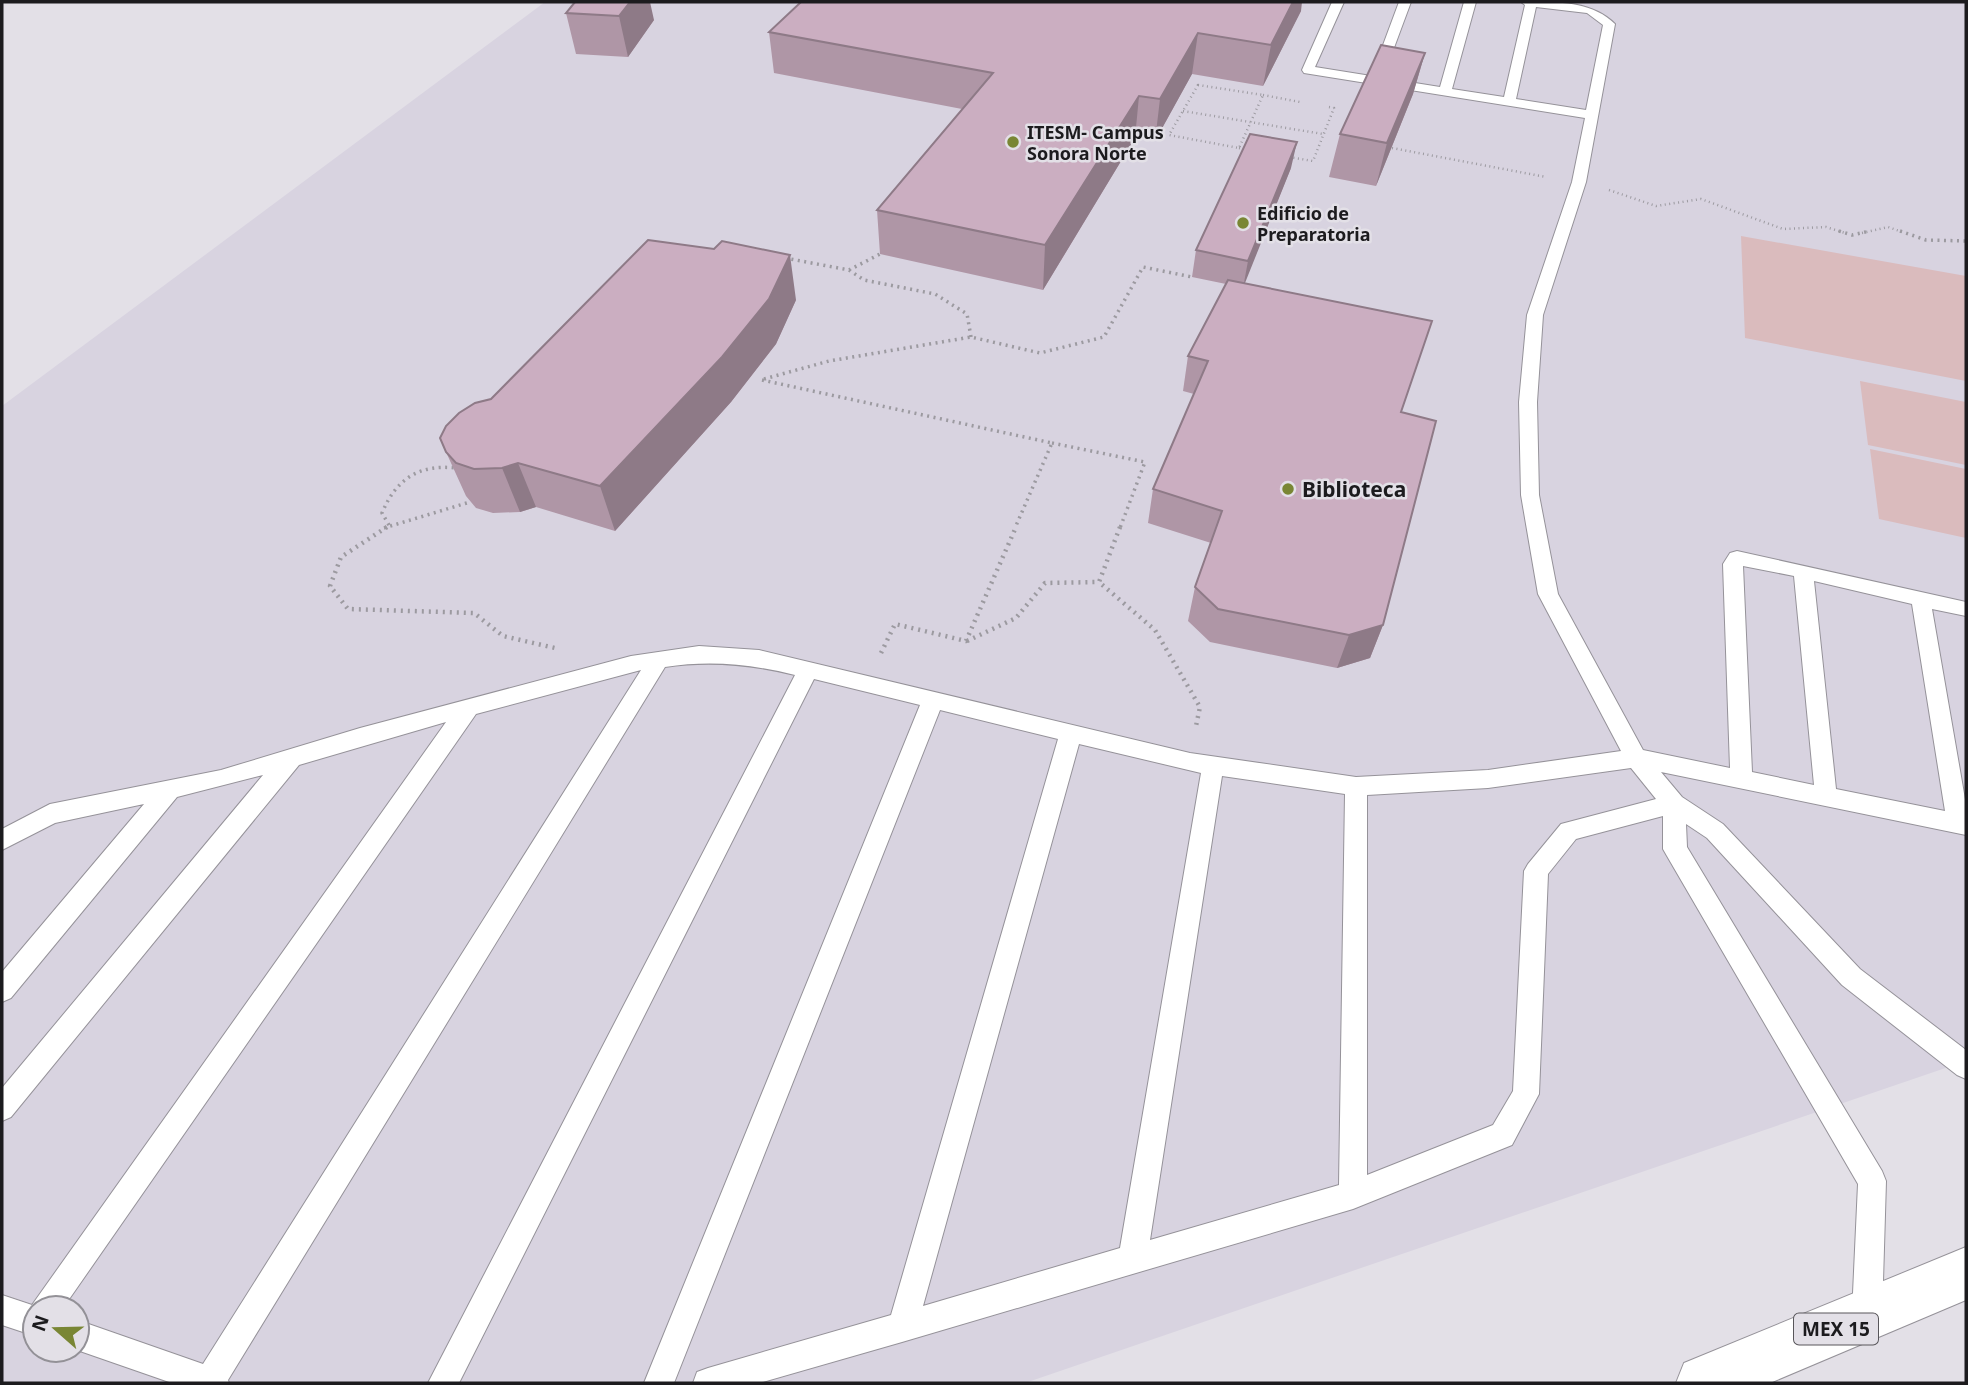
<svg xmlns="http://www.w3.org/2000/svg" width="1968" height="1385" viewBox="0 0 1968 1385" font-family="'Noto Sans',sans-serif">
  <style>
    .built { fill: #d8d3e0; fill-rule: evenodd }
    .green { fill: #dabbbd }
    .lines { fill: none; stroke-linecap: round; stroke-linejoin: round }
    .service-casing { stroke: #959299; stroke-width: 2 }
    .trunk-casing { stroke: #959299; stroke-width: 2 }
    .path-far2 { stroke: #9c9aa0; stroke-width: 2.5; stroke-dasharray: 1 3.5; stroke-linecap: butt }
    .path-far1 { stroke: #9c9aa0; stroke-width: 3.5; stroke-dasharray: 2 4.5; stroke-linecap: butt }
    .path { stroke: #9c9aa0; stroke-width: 4.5; stroke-dasharray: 2 5; stroke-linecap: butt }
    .service { fill: #fff; fill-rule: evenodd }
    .trunk { fill: #fff; fill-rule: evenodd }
    .wall { fill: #af96a6 }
    .shaded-wall { fill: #8e7a87 }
    .building { fill: #cbaec1; stroke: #8e7a87; stroke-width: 2 }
    .poi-dot { fill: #798634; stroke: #e3e0e7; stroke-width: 2.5 }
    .labels { text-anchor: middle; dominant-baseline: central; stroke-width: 5; stroke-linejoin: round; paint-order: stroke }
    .far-poi-label { font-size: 18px; font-weight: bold; fill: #1c1b1e; stroke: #e3e0e7; text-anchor: start }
    .shield { fill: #e3e0e7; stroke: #58565a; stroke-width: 2 }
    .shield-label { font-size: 19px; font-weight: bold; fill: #1c1b1e }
    .poi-label { font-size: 21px; font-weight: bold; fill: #1c1b1e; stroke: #e3e0e7; text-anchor: start }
  </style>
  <rect width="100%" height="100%" fill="#e3e0e7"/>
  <!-- built -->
  <path class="built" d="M545,2H1966V1061L1025,1383H2V406ZM35,1308H77V1350H35Z"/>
  <!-- green -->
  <path class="green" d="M1741,236L1966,276V381L1745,338Z
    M1860,381L1966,402V465L1868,445Z
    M1870,449L1966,469V538L1879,519Z"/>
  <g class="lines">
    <!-- service casing -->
    <g class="service-casing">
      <path id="service" d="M1332,2H1344L1315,67L1440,87L1464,2H1476L1452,89L1504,97L1525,5L1521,2C1554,2 1591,0 1615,24L1586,182L1543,315L1537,402L1539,495L1558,594L1643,750L1730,768L1723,564L1730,553L1737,551L1966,602V616L1932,609L1966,805V835L1661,772L1682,797L1723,824L1860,969L1966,1050V1079L1957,1075L1842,985L1707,838L1686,824L1687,847L1882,1171L1886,1181L1882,1315L1877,1325L1867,1330L1857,1325L1852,1315L1858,1184L1667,856L1663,849V816L1576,839L1548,874L1539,1094L1512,1145L1353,1209L902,1342L759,1383H693L697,1372L708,1368L891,1315L1058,739L940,710L674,1383H644L920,705L814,679L459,1383H428L795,675C751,664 710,660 665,667L228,1380L229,1383H172L77,1350V1320L203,1364L641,670L476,714L63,1308H35V1336L2,1325V1295L32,1305L446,722L299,765L11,1117L2,1121V1088L263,775L177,797L11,998L2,1002V972L144,804L55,823L2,850V829L50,804L221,770L360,728L631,656L699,646L759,650L1190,753L1356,777L1488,770L1621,751L1538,594L1521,495L1519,402L1527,315L1572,182L1585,118L1304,73L1302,70ZM1536,7L1587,13L1603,25L1586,110L1516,99ZM1743,566L1794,576L1814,785L1752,772ZM1814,581L1912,604L1945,811L1836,789ZM1079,744L1201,773L1120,1248L923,1306ZM1631,768L1656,799L1561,824L1528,864L1524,871L1513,1091L1493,1125L1367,1175V795L1488,788ZM1222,776L1345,794L1339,1185L1150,1240Z
        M1399,2H1411L1385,72L1379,76L1375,75L1373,72Z"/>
    </g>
    <!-- trunk casing -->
    <g class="trunk-casing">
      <path id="trunk" d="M1966,1247V1300L1770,1383H1676L1684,1363Z"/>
    </g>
    <!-- path-far2 -->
    <path class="path-far2" d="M1198,85L1263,95L1239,148L1169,135Z
      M1263,95L1300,102
      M1183,111L1323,134
      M1239,148L1246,149
      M1392,148L1546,177
      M1289,157L1313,161L1334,108L1329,107
      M1609,190L1656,206L1701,199L1783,229L1826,227L1845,233
      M1862,233L1888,227L1905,233"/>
    <!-- path-far1 -->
    <path class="path-far1" d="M1839,231L1852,235L1870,231
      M1900,231L1926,240L1966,241
      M785,258L849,270L880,254
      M849,270L864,280L935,294L967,314L971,337
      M764,379L829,361L971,337L1040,353L1104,337L1143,267L1192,277
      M762,380L1052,443L1015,528
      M1052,443L1145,462L1120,528
      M389,525L382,513C396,479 419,464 456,468
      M384,528L470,502"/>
    <!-- path -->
    <path class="path" d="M387,527L341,557L330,586L348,609L474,613L503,636L555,648
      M1120,527L1099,582L1155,630L1200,707L1196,726
      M967,641L1016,618L1045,583L1099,582
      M881,653L895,624L966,641L1016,527"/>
    <!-- service -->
    <use href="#service" class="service"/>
    <!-- trunk -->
    <use href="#trunk" class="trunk"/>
  </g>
  <!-- wall -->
  <path class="wall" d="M575,2L654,20L628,57L576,54L566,13Z
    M1301,11L1263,86L1192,74L1155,141L1135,138L1043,290L880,254L877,210L962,109L774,73L769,32Z
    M1425,53L1413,94L1376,186L1329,177L1340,134Z
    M1291,168L1244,283L1401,412L1383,625L1370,658L1337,668L1210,642L1188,621L1195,587L1211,543L1148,523L1153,489L1194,394L1183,391L1188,356L1226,284L1192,277L1196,250Z
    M796,300L776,344L731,402L615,531L536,507L520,512L493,513L476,508L466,496L446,452L491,399Z"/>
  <!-- shaded-wall -->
  <path class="shaded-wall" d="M630,2H650L654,20L628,57L619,16Z
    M1293,2H1302L1301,11L1263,86L1271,45Z
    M1198,33L1192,74L1155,141L1160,99Z
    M1425,53L1413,94L1376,186L1387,143Z
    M1139,96L1135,138L1043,290L1045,245Z
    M1297,142L1291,168L1243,288L1248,261Z
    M790,255L796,300L776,344L731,402L615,531L600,486Z
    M518,463L536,507L520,512L502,468Z
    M1383,625L1370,658L1337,668L1349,635Z"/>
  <!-- building -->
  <path class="building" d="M575,2H630L619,16L566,13Z
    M801,2H1293L1271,45L1198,33L1160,99L1139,96L1045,245L877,210L993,73L769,32Z
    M1381,45L1425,53L1387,143L1340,134Z
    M1250,134L1297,142L1248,261L1196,250Z
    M648,240L714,249L722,241L790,255L769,299L722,357L600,486L518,463L502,468L474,469L456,463L446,452L440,438L446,426L459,413L475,403L491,399Z
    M1228,280L1432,321L1401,412L1436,421L1383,625L1349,635L1218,609L1195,587L1222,511L1153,489L1208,361L1188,356Z"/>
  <!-- markers -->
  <g class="poi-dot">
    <circle cx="1013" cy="142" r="7"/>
    <circle cx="1243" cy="223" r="7"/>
    <circle cx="1288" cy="489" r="7"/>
  </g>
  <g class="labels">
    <!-- far-poi labels -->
    <g class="far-poi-label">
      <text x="1027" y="132">ITESM- Campus<tspan x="1027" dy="21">Sonora Norte</tspan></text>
      <text x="1257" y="213">Edificio de<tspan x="1257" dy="21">Preparatoria</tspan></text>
    </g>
    <!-- shield labels -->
    <rect class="shield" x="1794" y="1313.5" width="84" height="31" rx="5"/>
    <g class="shield-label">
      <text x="1836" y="1329">MEX 15</text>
    </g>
    <!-- poi labels -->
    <g class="poi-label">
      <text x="1302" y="489">Biblioteca</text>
    </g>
  </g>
  <!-- border -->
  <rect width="1968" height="1385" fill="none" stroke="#1c1b1e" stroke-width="7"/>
  <!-- north arrow -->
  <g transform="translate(56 1329) rotate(290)"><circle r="33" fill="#e3e0e7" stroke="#939197" stroke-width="2"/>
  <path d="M0-5L12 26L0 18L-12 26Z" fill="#798634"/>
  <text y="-10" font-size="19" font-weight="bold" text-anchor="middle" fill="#1c1b1e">N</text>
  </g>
</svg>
